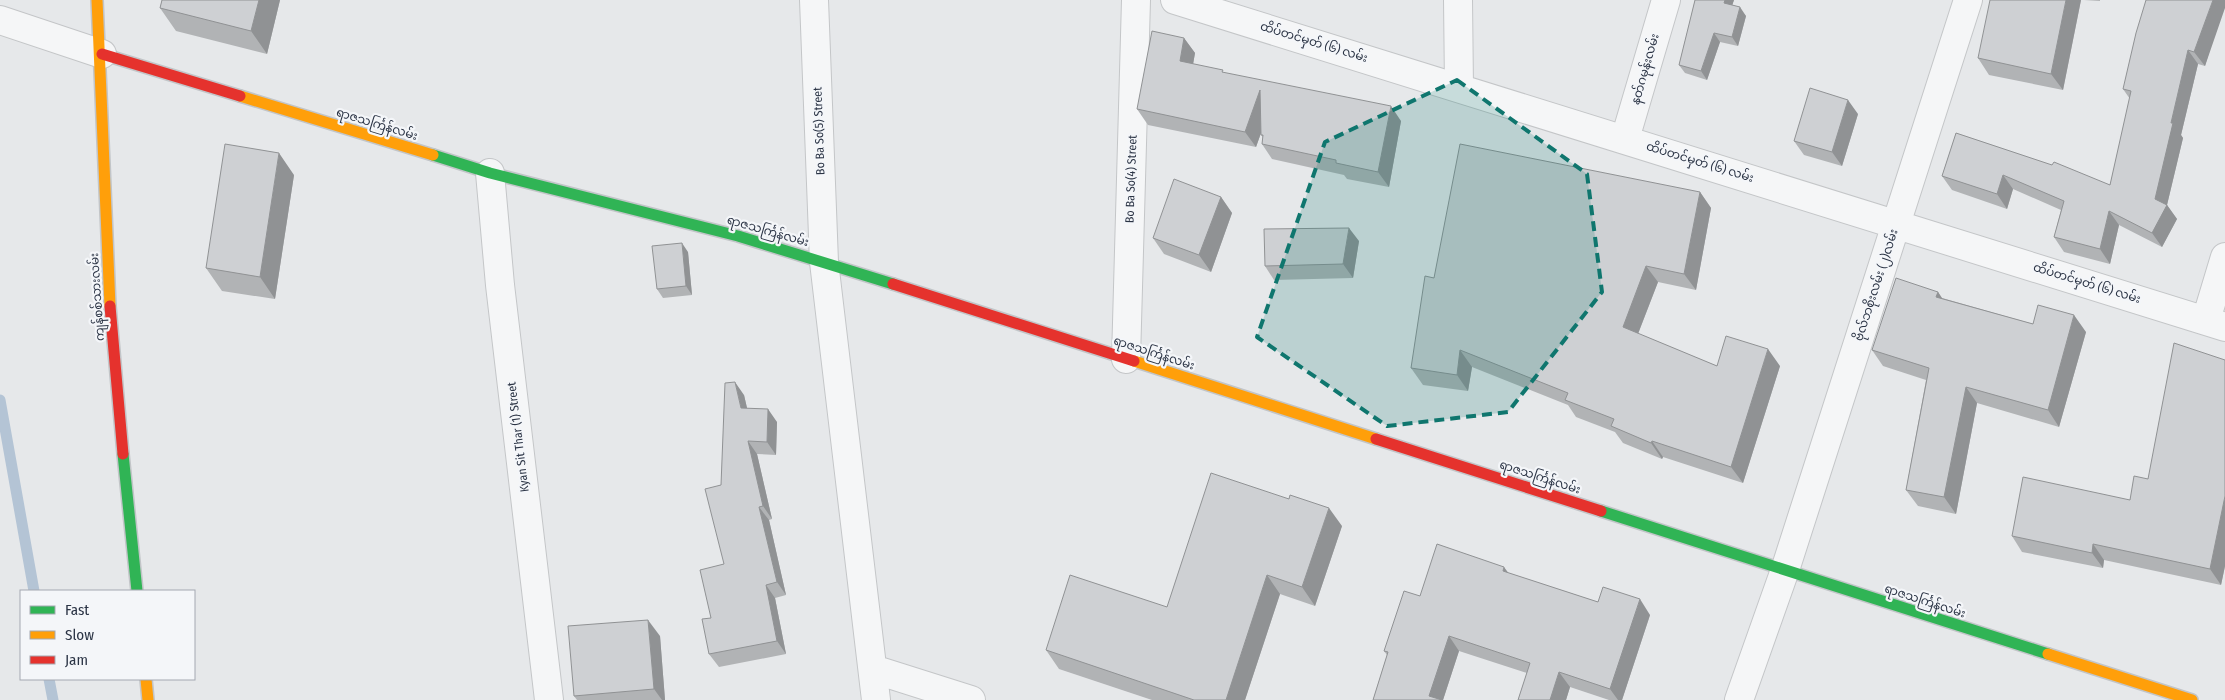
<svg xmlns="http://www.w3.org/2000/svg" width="2225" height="700" viewBox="0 0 2225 700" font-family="'Fira Sans Condensed','Noto Sans Myanmar',sans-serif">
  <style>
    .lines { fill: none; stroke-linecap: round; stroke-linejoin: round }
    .stream { stroke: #b4c4d5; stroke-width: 11 }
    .street-casing { stroke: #c4c6c8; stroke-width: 30 }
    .fast-casing { stroke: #c2c5c8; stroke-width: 14 }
    .slow-casing { stroke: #c2c5c8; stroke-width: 14 }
    .jam-casing { stroke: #c2c5c8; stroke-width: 14 }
    .street { stroke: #f5f6f7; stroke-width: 28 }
    .fast { stroke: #30b455; stroke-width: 11 }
    .slow { stroke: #ff9f0a; stroke-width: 11 }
    .jam { stroke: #e5322d; stroke-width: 11 }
    .wall { fill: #b1b3b5 }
    .shaded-wall { fill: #909294 }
    .building { fill: #ced0d3; stroke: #909294 }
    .marked { fill: #0f766e; fill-opacity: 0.2; stroke: #0f766e; stroke-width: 4; stroke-dasharray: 10 6; stroke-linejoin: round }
    .labels { text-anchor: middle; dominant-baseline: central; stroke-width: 4.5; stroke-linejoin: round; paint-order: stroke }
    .street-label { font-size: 12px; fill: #2b3445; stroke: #f4f6f9 }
  </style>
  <rect width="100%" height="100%" fill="#e6e8ea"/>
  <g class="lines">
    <!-- stream -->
    <path class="stream" d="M0,400L34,591
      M49,679L53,700"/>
    <!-- street casing -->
    <g class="street-casing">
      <path id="street" d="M814,0L824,262L876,700
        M1175,0L2225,327
        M1458,0L1459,87
        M0,20L102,54
        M1625,139L1666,0
        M490,173L500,285L549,700
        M2206,320L2225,257
        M1126,359L1136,0
        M873,669L971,700
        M1739,700L1785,570L1968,0"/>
    </g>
    <!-- fast casing -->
    <g class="fast-casing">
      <path id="fast" d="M433,155L490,173L738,236L893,284
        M123,454L137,591
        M1601,511L2048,654"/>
    </g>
    <!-- slow casing -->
    <g class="slow-casing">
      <path id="slow" d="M97,0L110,306
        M240,96L433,155
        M1134,361L1376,439
        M2048,654L2192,700
        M146,679L148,700"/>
    </g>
    <!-- jam casing -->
    <g class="jam-casing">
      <path id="jam" d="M102,54L240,96
        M893,284L1134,361
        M110,306L123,454
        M1376,439L1601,511"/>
    </g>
    <!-- street -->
    <use href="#street" class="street"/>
    <!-- fast -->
    <use href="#fast" class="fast"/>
    <!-- slow -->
    <use href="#slow" class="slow"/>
    <!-- jam -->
    <use href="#jam" class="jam"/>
  </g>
  <!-- wall -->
  <path class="wall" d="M162,0H280L267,54L176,31L160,8Z
    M1695,0H1734L1732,5L1746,16L1738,46L1720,42L1707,80L1685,73L1679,65Z
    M2081,0L2063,90L1989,75L1978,58Z
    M2084,0H2100V1Z
    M2225,0L2205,66L2198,64L2181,135L2183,138L2167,205L2177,219L2162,247L2119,225L2110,264L2064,252L2054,237L2061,210L2013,189L2007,209L1952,190L1942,176L1956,133L2110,185L2130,99L2123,89Z
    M1184,38L1195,53L1193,64L1401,121L1389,187L1347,179L1344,175L1272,159L1262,144L1263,137L1261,135V133L1256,147L1148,125L1137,109Z
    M1858,114L1842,166L1804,155L1794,141Z
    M294,175L275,299L222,291L206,268Z
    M1700,192L1711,208L1696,290L1658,282L1638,334L1717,366H1780L1743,483L1663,457L1662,459L1623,443L1615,432L1576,417L1568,405L1472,367L1468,391L1423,385L1411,368L1434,278Z
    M1221,197L1232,213L1211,272L1164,254L1153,238Z
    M1359,241L1353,278L1274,280L1265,266Z
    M688,252L692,295L663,298L657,289Z
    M1938,292L1942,298L2033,324L2086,332L2059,427L1977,403L1956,514L1918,506L1906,490L1926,380L1883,366L1872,350Z
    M2225,360V566L2221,585L2104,560L2103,568L2022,552L2012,536L2130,500L2148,479Z
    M744,395L747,408L777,422L776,455L757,454L772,519L769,520L786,595L775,598L786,654L719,667L709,654L711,618L724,564L721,485Z
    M1342,526L1315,606L1280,594L1245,700H1152L1059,669L1046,650L1167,607Z
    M1508,573L1598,602L1650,615L1622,700H1609L1570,687L1566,700H1518L1527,673L1459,651L1443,700H1373L1387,655L1384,651L1420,596Z
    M660,636L665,700H577L574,696Z"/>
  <!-- shaded-wall -->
  <path class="shaded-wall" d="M259,0H280L267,54L251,31Z
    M1725,0H1734L1730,12L1724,3Z
    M2066,0H2081L2063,90L2051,74Z
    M2213,0H2225V8L2205,66L2194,52Z
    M1740,7L1746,16L1738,46L1732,37Z
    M1714,33L1720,42L1707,80L1701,71Z
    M1184,38L1195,53L1191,76L1180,61Z
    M2188,50L2198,64L2181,135L2183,138L2167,205L2177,219L2162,247L2152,233L2155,199L2171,123Z
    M1260,90L1271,105L1256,147L1245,132Z
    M1848,100L1858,114L1842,166L1832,152Z
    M1391,106L1401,121L1389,187L1378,172Z
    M279,153L294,175L275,299L260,277Z
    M2003,175L2013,189L2007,209L1997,194Z
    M1700,192L1711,208L1696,290L1684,274Z
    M1221,197L1232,213L1211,272L1199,255Z
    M2109,211L2119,225L2110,264L2100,249Z
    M1349,228L1359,241L1353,278L1343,264Z
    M682,243L688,252L692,295L686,286Z
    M1646,266L1658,282L1634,344L1623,327Z
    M1938,292L1949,309L1936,297Z
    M2074,315L2086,332L2059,427L2048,410Z
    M1768,349L1780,366L1743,483L1731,467Z
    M1460,350L1472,367L1468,391L1457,375Z
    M735,382L744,395L750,421L741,408Z
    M1966,387L1977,403L1956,514L1944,497Z
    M768,409L777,422L776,455L767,442Z
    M748,441L757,454L772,519L763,506Z
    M1652,441L1663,457L1662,459L1651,443Z
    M2225,496V566L2221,585L2210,569Z
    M759,507L769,520L786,595L777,582Z
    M1329,508L1342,526L1315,606L1302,587Z
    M2093,544L2104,560L2103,568L2092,553Z
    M1504,567L1515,582L1503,571Z
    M1267,575L1280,594L1245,700H1226Z
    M766,585L775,598L786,654L777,641Z
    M1640,599L1650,615L1622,700H1618L1610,689Z
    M648,620L660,636L665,700H662L654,689Z
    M1449,636L1459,651L1443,700H1432L1429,696Z
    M1559,672L1570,687L1566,700H1550Z"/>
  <!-- building -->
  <path class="building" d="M162,0H259L251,31L160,8Z
    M1695,0H1725L1724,3L1740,7L1732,37L1714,33L1701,71L1679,65Z
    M1990,0H2066L2051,74L1978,58Z
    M2146,0H2213L2194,52L2188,50L2171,123H2173L2155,199L2167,205L2152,233L2109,211L2100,249L2054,237L2064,201L2003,175L1997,194L1942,176L1956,133L2052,165L2054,162L2110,185L2131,91L2123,89L2136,33Z
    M1152,31L1184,38L1180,61L1223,70L1222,72L1391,106L1378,172L1336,163V160L1262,144L1263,135H1261L1260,90L1245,132L1137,109Z
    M1810,88L1848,100L1832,152L1794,141Z
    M225,144L279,153L260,277L206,268Z
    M1460,144L1700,192L1684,274L1646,266L1623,327L1717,366L1726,336L1768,349L1731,467L1652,441L1651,443L1611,426L1614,419L1565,400L1568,393L1460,350L1457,375L1411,368L1425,276L1434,278Z
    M1174,179L1221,197L1199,255L1153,238Z
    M1349,228L1343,264L1265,266L1264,229Z
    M682,243L686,286L657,289L652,246Z
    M1896,278L1938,292L1936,297L2033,324L2038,305L2074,315L2048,410L1966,387L1944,497L1906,490L1929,368L1872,350Z
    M2174,343L2225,360V496L2210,569L2093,544L2092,553L2012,536L2023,477L2130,500L2134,476L2148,479Z
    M735,382L741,408L768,409L767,442L748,441L763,506L759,507L777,582L766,585L777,641L709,654L702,619L711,618L700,570L724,564L705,489L721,485L725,383Z
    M1211,473L1289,499L1290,495L1329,508L1302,587L1267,575L1226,700H1194L1046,650L1070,575L1167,607Z
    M1437,544L1504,567L1503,571L1598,602L1603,587L1640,599L1610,689L1559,672L1550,700H1518L1530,663L1449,636L1429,696L1442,700H1373L1388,652L1384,651L1404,591L1420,596Z
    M648,620L654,689L574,696L568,626Z"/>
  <!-- marked area -->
  <path class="marked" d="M1457,80L1587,174L1602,292L1508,412L1387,426L1257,337L1325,142Z"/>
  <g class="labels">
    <!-- street labels -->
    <g class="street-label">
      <text transform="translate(1314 42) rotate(17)">ထိပ်တင်မှတ် (၆) လမ်း</text>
      <text transform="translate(1645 69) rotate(-74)">နတ်ဂမုန်းလမ်း</text>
      <text transform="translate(377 124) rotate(17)">ရာဇသင်္ကြန်လမ်း</text>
      <text transform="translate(819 131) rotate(-92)">Bo Ba So(5) Street</text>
      <text transform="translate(1700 162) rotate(17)">ထိပ်တင်မှတ် (၆) လမ်း</text>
      <text transform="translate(1131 179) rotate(-88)">Bo Ba So(4) Street</text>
      <text transform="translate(768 231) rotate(16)">ရာဇသင်္ကြန်လမ်း</text>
      <text transform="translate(2087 283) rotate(17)">ထိပ်တင်မှတ် (၆) လမ်း</text>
      <text transform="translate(1876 285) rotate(-72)">ဗိုလ်ဘစိုးလမ်း (၂)လမ်း</text>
      <text transform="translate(97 297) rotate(-94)">ကျန်စစ်သားလမ်း</text>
      <text transform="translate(1154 353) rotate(18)">ရာဇသင်္ကြန်လမ်း</text>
      <text transform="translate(518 437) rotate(-97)">Kyan Sit Thar (1) Street</text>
      <text transform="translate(1540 477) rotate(18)">ရာဇသင်္ကြန်လမ်း</text>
      <text transform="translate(1925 601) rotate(18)">ရာဇသင်္ကြန်လမ်း</text>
    </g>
  </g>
  <!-- legend -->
  <rect x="20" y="590" width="175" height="90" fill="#f4f6f9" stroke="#a4a8b1"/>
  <rect x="30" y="606" width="25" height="8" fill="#30b455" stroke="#a4a8b1"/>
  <text x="65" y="615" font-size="15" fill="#2b3445">Fast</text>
  <rect x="30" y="631" width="25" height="8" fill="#ff9f0a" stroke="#a4a8b1"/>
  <text x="65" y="640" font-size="15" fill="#2b3445">Slow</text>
  <rect x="30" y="656" width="25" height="8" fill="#e5322d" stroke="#a4a8b1"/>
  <text x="65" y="665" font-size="15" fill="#2b3445">Jam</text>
</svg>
